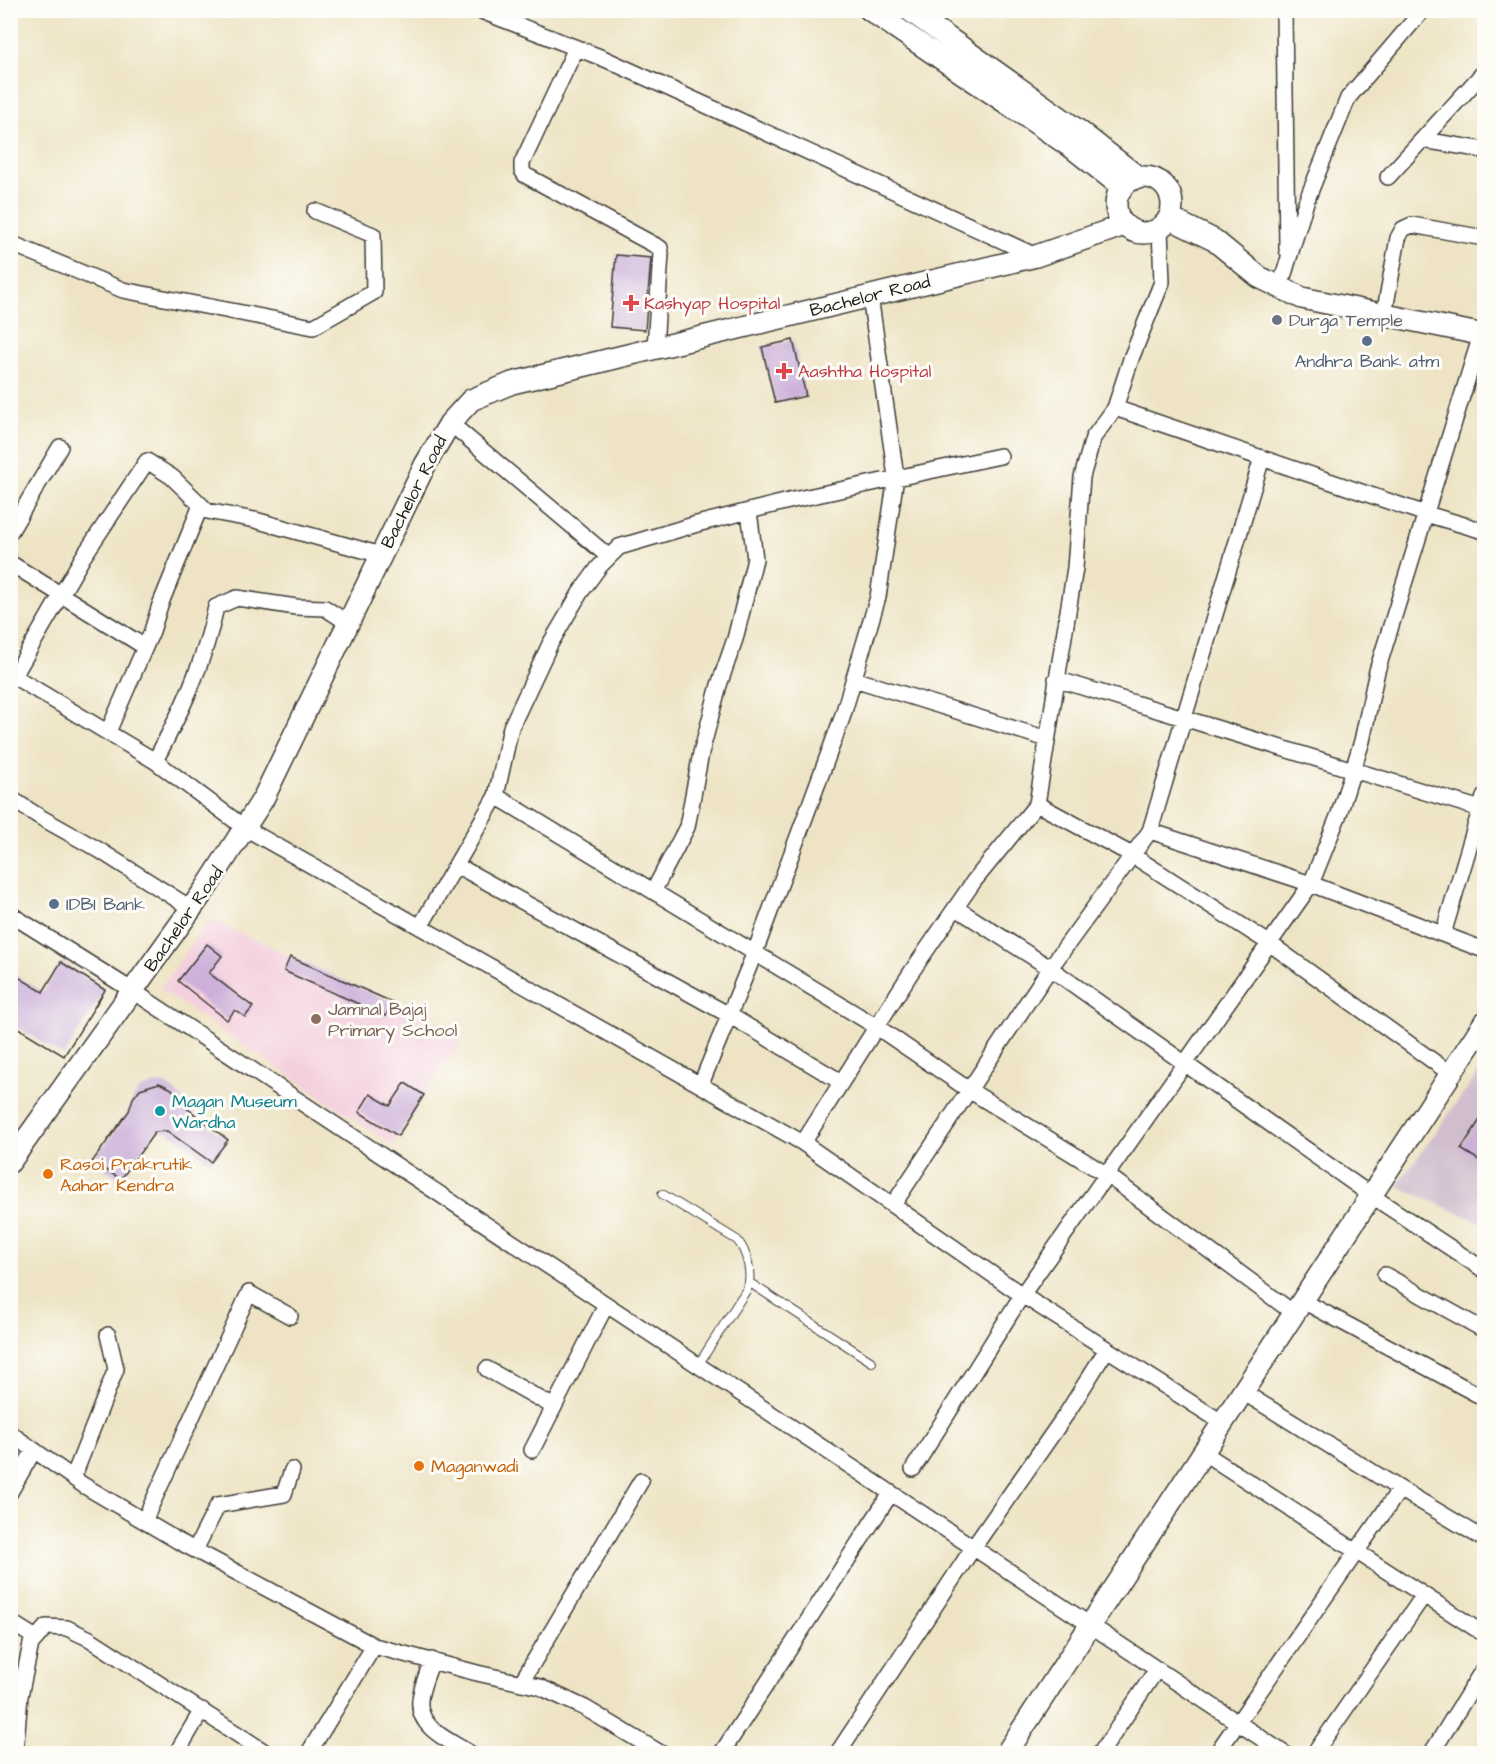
<svg xmlns="http://www.w3.org/2000/svg" width="1495" height="1764" viewBox="0 0 1495 1764" font-family="'Architects Daughter',sans-serif">
  <style>
    .built { fill: #f4cfde }
    .industrial { fill: #d0bdce }
    .building { fill: #ccb0d9 }
    .lines { fill: none; stroke-linecap: round; stroke-linejoin: round }
    .lane-casing { stroke: #3c3a35; stroke-width: 10 }
    .street-casing { stroke: #3c3a35; stroke-width: 18 }
    .secondary-casing { stroke: #3c3a35; stroke-width: 24 }
    .lane { stroke: #fff; stroke-width: 8 }
    .street { stroke: #fff; stroke-width: 15 }
    .secondary { stroke: #fff; stroke-width: 21 }
    .health-dot { fill: #e0444e; stroke: #fdfcf7; stroke-width: 2 }
    .worship-dot { fill: #6b7280; stroke: #fdfcf7; stroke-width: 2 }
    .service-dot { fill: #5c6f8a; stroke: #fdfcf7; stroke-width: 2 }
    .education-dot { fill: #8d6e63; stroke: #fdfcf7; stroke-width: 2 }
    .culture-dot { fill: #0f9aa8; stroke: #fdfcf7; stroke-width: 2 }
    .food-dot { fill: #e8710a; stroke: #fdfcf7; stroke-width: 2 }
    .labels { text-anchor: middle; dominant-baseline: central; stroke-width: 6; stroke-linejoin: round; paint-order: stroke }
    .street-label { font-size: 18px; fill: #1c1c1c; stroke: #fdfcf7 }
    .health-label { font-size: 18px; fill: #be3a42; stroke: #fdfcf7; text-anchor: start }
    .worship-label { font-size: 18px; fill: #5b616d; stroke: #fdfcf7; text-anchor: start }
    .service-label { font-size: 18px; fill: #4e5e75; stroke: #fdfcf7 }
    .education-label { font-size: 18px; fill: #785e54; stroke: #fdfcf7; text-anchor: start }
    .culture-label { font-size: 18px; fill: #0d838f; stroke: #fdfcf7; text-anchor: start }
    .food-label { font-size: 18px; fill: #c56008; stroke: #fdfcf7; text-anchor: start }
  </style>
  <rect width="100%" height="100%" fill="#fdfcf7"/>
  <filter id="ink" filterUnits="userSpaceOnUse"><feTurbulence type="fractalNoise" baseFrequency=".0167" numOctaves="2"/><feDisplacementMap in="SourceGraphic" scale="12" xChannelSelector="R" yChannelSelector="G"/><feConvolveMatrix kernelMatrix="1 2 1 2 8 2 1 2 1" color-interpolation-filters="sRGB"/></filter>
  <filter id="wash" filterUnits="userSpaceOnUse"><feTurbulence type="fractalNoise" baseFrequency=".008" numOctaves="4" result="noise"/><feDisplacementMap in="SourceGraphic" scale="24" xChannelSelector="R" yChannelSelector="G"/><feGaussianBlur stdDeviation="1.35" result="paint"/><feColorMatrix in="noise" values="0 0 0 0 0 0 0 0 0 0 0 0 0 0 0 0 0 1.4 0 .05"/><feComposite in="paint" operator="in"/></filter>
  <g filter="url(#wash)">
    <rect width="100%" height="100%" fill="#eee4c5"/>
    <!-- built -->
    <path class="built" d="M210,919L465,1036L424,1095L393,1145L160,989Z"/>
    <!-- industrial -->
    <path class="industrial" d="M1484,1065V1224L1397,1186Z"/>
    <g id="blocks">
      <!-- building -->
      <path class="building" d="M616,255L651,258L645,330L610,327Z
        M793,340L806,396L775,403L762,347Z
        M207,944L222,956L209,973L253,1007L245,1017L235,1010L227,1020L178,981Z
        M290,957L392,1002L386,1016L284,971Z
        M61,962L105,990L64,1056L10,1023V972L43,992Z
        M159,1083L170,1088L182,1098L184,1106L228,1140L211,1162L167,1131L155,1132L121,1179L92,1162L129,1111L133,1098L140,1089Z
        M405,1083L424,1095L398,1136L359,1112L370,1094L390,1106Z
        M1485,1112V1164L1461,1149Z"/>
    </g>
  </g>
  <g filter="url(#ink)">
    <use href="#blocks" fill-opacity="0" stroke="#3c3a35" stroke-width="1.5"/>
    <g class="lines">
      <!-- lane casing -->
      <g class="lane-casing">
        <path id="lane" d="M662,1194L737,1240C747,1251 753,1276 747,1289L698,1365
          M750,1283L872,1362"/>
      </g>
      <!-- street casing -->
      <g class="street-casing">
        <path id="street" d="M479,10L605,59L1036,256
          M1284,10L1287,250
          M576,48L522,163V170L525,175L660,248L661,253L655,348
          M1423,140L1484,150
          M1388,177L1484,72
          M10,243L123,290L313,327L374,292L373,235L315,211
          M1280,287L1306,202L1348,98L1423,10
          M1384,315L1398,238L1403,229L1412,225L1484,238
          M1115,408L1426,514L1484,531
          M450,423L609,557
          M10,532L60,447
          M10,563L145,647
          M10,674L155,761L245,828L803,1143L1022,1295L1223,1423
          M14,676L83,557L147,461L172,477L207,511L255,520L381,555
          M854,679L1047,739
          M1056,679L1484,810
          M108,732L152,631L160,605L201,505
          M155,761C182,710 204,664 216,607L237,598L296,607L325,608L348,623
          M496,796L877,1027L969,1090L1107,1175L1295,1314
          M10,798L40,817L99,850L192,909
          M1037,804L1132,855L1269,943L1451,1074
          M1150,831L1311,884L1484,950
          M456,865L729,1015L841,1082
          M654,890L687,827L701,753L719,685L735,639L755,559L749,511
          M956,908L1050,968L1372,1196L1484,1270
          M10,914L133,991L1285,1754
          M420,927L496,796L511,727L550,644L580,593L599,567L619,547L697,524L793,500L1000,456
          M1443,934L1484,797
          M701,1084L755,952L842,718L878,597L896,477L870,296
          M803,1143L910,974L974,881L1037,804L1075,568L1082,477L1093,438L1115,408L1132,356L1162,282L1160,228
          M893,1205L1050,968L1150,831L1262,458
          M1385,1275L1484,1330
          M1303,1301L1484,1398
          M487,1369L554,1407
          M1243,1392L1400,1489L1484,1539
          M10,1433L83,1485L178,1541L374,1646L477,1673L540,1687L585,1708L662,1754
          M532,1450L606,1305
          M1204,1453L1484,1634
          M913,1469L1022,1295L1311,884L1339,814L1362,741L1377,671L1481,335
          M73,1478L116,1369L108,1335
          M10,1492L34,1450
          M144,1521L249,1293L290,1316
          M195,1550L218,1505L284,1494L292,1470
          M10,1622L36,1638
          M432,1660C428,1672 421,1687 420,1700C417,1729 451,1741 471,1754
          M521,1683L641,1481
          M15,1754L20,1696L31,1644L46,1627L67,1628L90,1639L268,1754
          M176,1754L202,1710
          M308,1754L374,1646
          M721,1754L891,1493
          M837,1754L973,1548L1067,1413L1107,1349
          M1100,1754L1157,1669
          M1216,1754L1400,1489
          M1314,1754L1424,1595
          M1431,1754L1484,1668"/>
      </g>
      <!-- secondary casing -->
      <g class="secondary-casing">
        <path id="secondary" d="M870,10L1074,149L1122,187
          M909,10L1079,131L1139,178
          M1116 205a28 28 0 1 1 56 0a28 28 0 1 1-56 0Z
          M1169,218L1214,240L1259,277L1302,298L1484,335
          M10,1162L206,888L263,799L425,465L450,423L471,400L512,383L1036,256L1116,228L1121,223
          M1006,1754L1484,1023"/>
      </g>
      <!-- lane -->
      <use href="#lane" class="lane"/>
      <!-- street -->
      <use href="#street" class="street"/>
      <!-- secondary -->
      <use href="#secondary" class="secondary"/>
    </g>
  </g>
  <!-- markers -->
  <g class="health-dot">
    <path d="M628 294h6v6h6v6h-6v6h-6v-6h-6v-6h6z"/>
    <path d="M781 362h6v6h6v6h-6v6h-6v-6h-6v-6h6z"/>
  </g>
  <circle class="worship-dot" cx="1277" cy="320" r="6"/>
  <g class="service-dot">
    <circle cx="1367" cy="341" r="6"/>
    <circle cx="54" cy="904" r="6"/>
  </g>
  <circle class="education-dot" cx="316" cy="1019" r="6"/>
  <circle class="culture-dot" cx="160" cy="1111" r="6"/>
  <g class="food-dot">
    <circle cx="48" cy="1174" r="6"/>
    <circle cx="419" cy="1466" r="6"/>
  </g>
  <g class="labels">
    <!-- street labels -->
    <g class="street-label">
      <text transform="translate(870 296) rotate(-14)">Bachelor Road</text>
      <text transform="translate(414 492) rotate(-63)">Bachelor Road</text>
      <text transform="translate(184 919) rotate(-55)">Bachelor Road</text>
    </g>
    <!-- health labels -->
    <g class="health-label">
      <text x="644" y="303">Kashyap Hospital</text>
      <text x="798" y="371">Aashtha Hospital</text>
    </g>
    <!-- worship labels -->
    <g class="worship-label">
      <text x="1289" y="320">Durga Temple</text>
    </g>
    <!-- service labels -->
    <g class="service-label">
      <text x="1367" y="361">Andhra Bank atm</text>
      <text x="66" y="904" text-anchor="start">IDBI Bank</text>
    </g>
    <!-- education labels -->
    <g class="education-label">
      <text x="328" y="1009">Jamnal Bajaj<tspan x="328" dy="21">Primary School</tspan></text>
    </g>
    <!-- culture labels -->
    <g class="culture-label">
      <text x="172" y="1101">Magan Museum<tspan x="172" dy="21">Wardha</tspan></text>
    </g>
    <!-- food labels -->
    <g class="food-label">
      <text x="60" y="1164">Rasoi Prakrutik<tspan x="60" dy="21">Aahar Kendra</tspan></text>
      <text x="431" y="1466">Maganwadi</text>
    </g>
  </g>
  <!-- margin -->
  <rect width="1495" height="1764" fill="none" stroke="#fdfcf7" stroke-width="36"/>
</svg>
